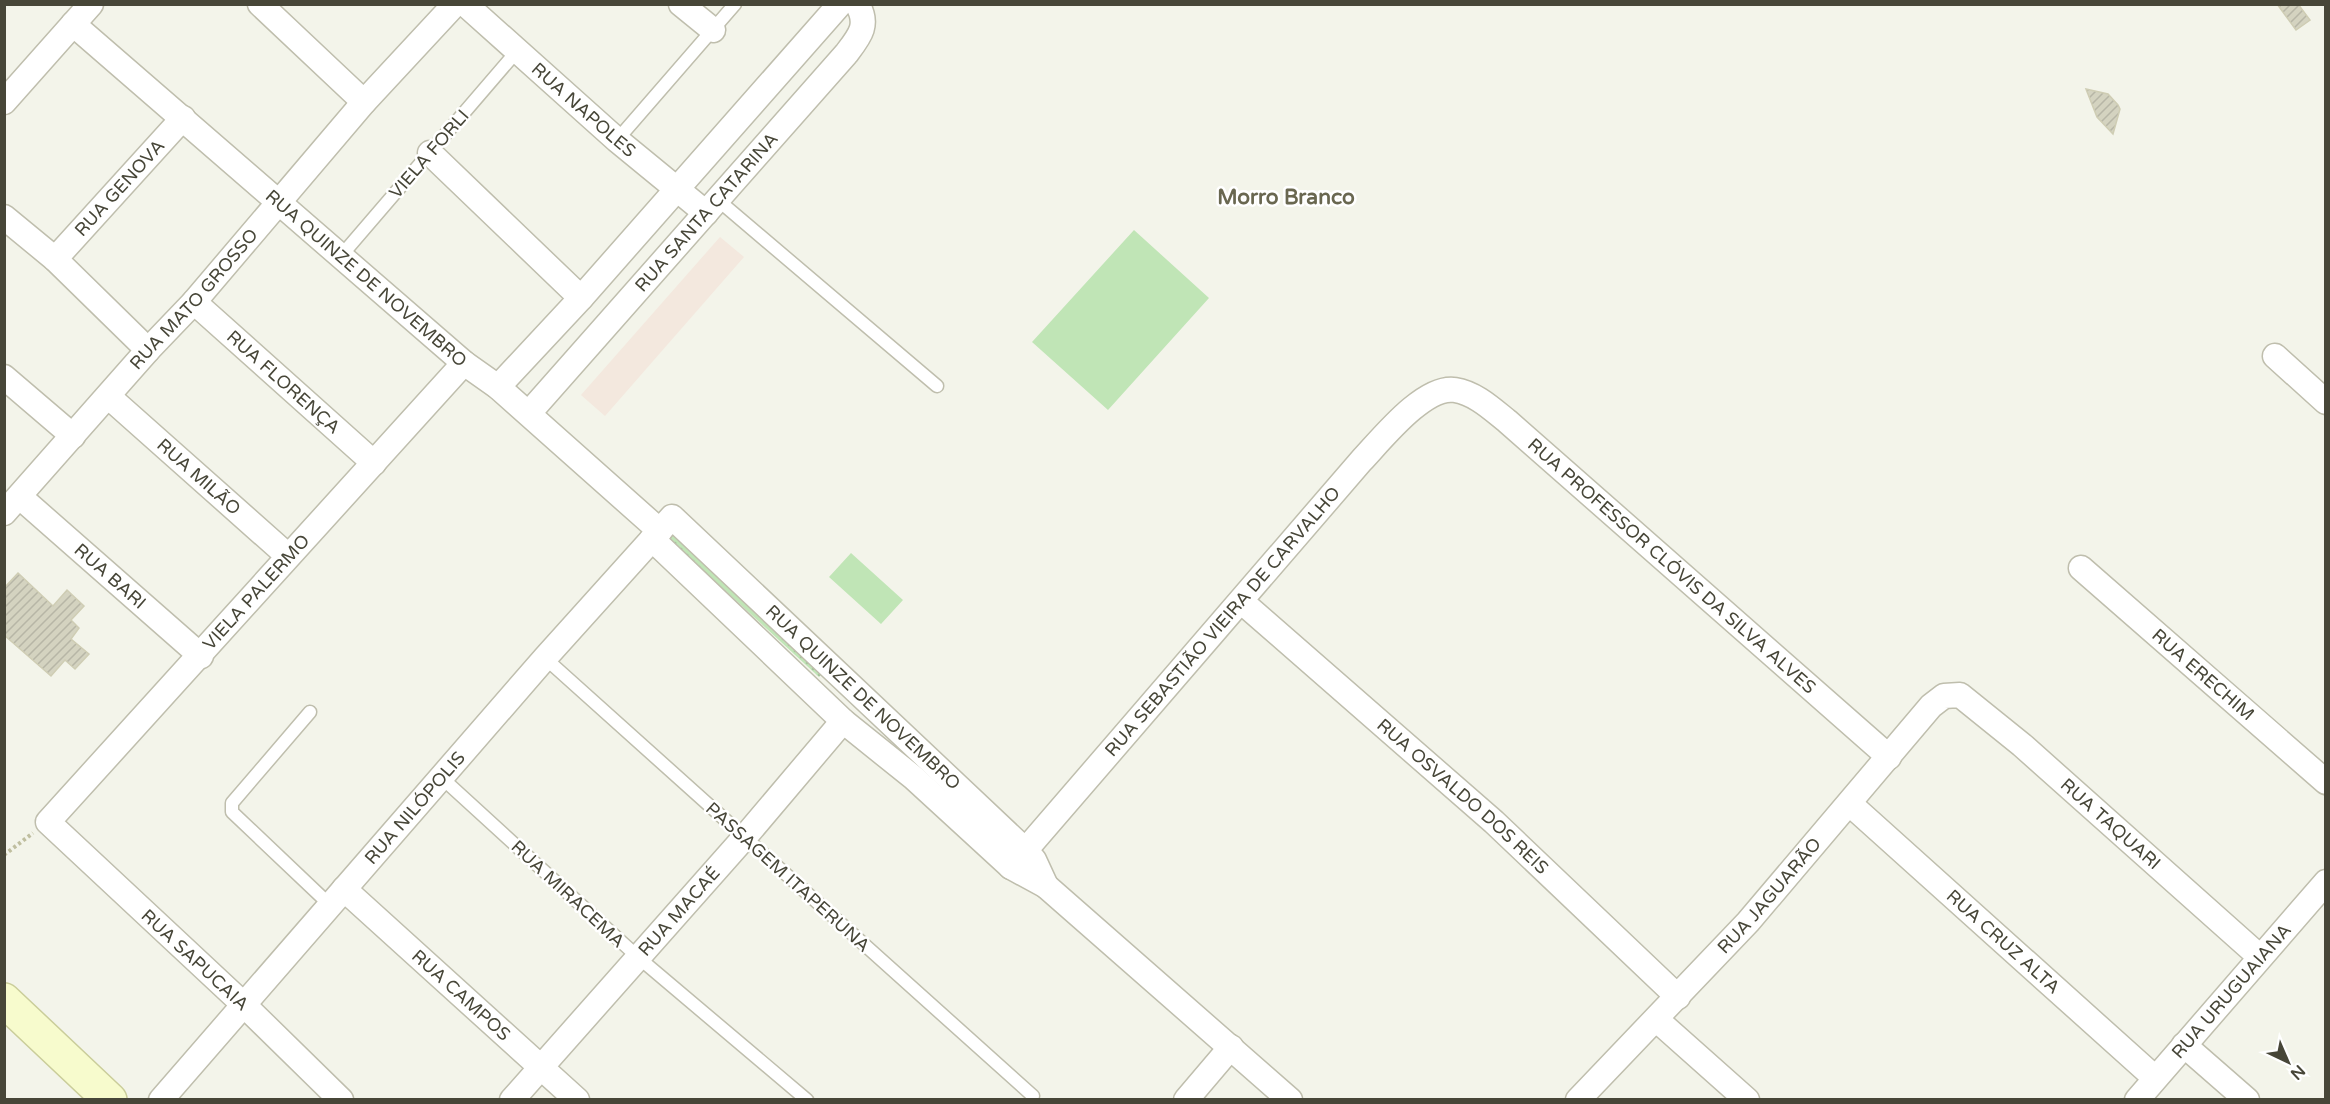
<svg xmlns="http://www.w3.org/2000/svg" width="2330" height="1104" viewBox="0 0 2330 1104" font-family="'Varela Round',sans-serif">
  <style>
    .medical { fill: #f3e8de }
    .grass { fill: url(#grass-dots) }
    .park { fill: #c0e5b6 }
    .building { fill: url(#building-hatch); stroke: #cfcdb4; stroke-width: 1.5 }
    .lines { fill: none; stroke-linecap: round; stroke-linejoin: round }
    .lane-casing { stroke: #bfbead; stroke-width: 15 }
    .street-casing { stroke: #bfbead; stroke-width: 27 }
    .secondary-casing { stroke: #cacd9a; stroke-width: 36 }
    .path { stroke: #bfbe9f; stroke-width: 4; stroke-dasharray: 3 3; stroke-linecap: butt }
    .lane { stroke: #fff; stroke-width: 12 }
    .street { stroke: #fff; stroke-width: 24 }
    .secondary { stroke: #f7fbcd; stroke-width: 33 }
    .labels { text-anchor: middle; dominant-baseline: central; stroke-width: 5; stroke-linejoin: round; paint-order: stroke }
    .street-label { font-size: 18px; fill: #474638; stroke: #fff }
    .quarter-label { font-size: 21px; font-weight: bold; fill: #696750; stroke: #fff }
  </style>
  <defs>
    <pattern id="grass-dots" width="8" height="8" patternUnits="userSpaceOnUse" patternTransform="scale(1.5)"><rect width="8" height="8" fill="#c0e5b6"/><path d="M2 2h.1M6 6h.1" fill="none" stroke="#a6c69d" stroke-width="1.8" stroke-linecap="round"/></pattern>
    <pattern id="building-hatch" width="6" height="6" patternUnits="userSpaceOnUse" patternTransform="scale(1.5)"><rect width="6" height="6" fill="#d4d3c0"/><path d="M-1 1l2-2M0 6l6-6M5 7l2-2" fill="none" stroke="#b7b6a6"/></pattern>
  </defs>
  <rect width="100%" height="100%" fill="#f3f4ea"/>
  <!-- medical -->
  <path class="medical" d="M720,237L744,257L605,416L581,395Z"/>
  <!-- grass -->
  <path class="grass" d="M675,532L824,672L819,677L667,537Z"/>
  <!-- park -->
  <path class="park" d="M1134,230L1209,298L1108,410L1032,342Z
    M851,553L903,600L881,624L829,577Z"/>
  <!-- building -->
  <path class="building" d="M2277,4H2298L2310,20L2296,30Z
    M2086,89L2108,94L2118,105L2120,109L2113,134L2097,117Z
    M18,573L53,606L67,590L84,606L71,620L79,628L71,639L89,654L75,669L65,660L51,676L4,635V588Z"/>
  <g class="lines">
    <!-- lane casing -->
    <g class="lane-casing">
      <path id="lane" d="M617,140L735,4
        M718,200L937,386
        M341,256L517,51
        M545,658L1033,1096
        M310,712L232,803V812L330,905
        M442,778L639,958L807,1100"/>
    </g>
    <!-- street casing -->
    <g class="street-casing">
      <g id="street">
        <path d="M260,4L364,102"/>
        <path id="s1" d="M465,4L617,140L706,213"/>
        <path d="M681,4L713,30"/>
        <path id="s2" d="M73,24L464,363L498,387L660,531"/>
        <path d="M4,102L91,4"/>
        <path d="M430,153L581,298"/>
        <path d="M4,217L55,259L148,350"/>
        <path id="s3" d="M55,259L183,118"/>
        <path id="s4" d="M194,302L374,463"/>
        <path d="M2275,356L2326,402"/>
        <path d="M4,377L73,436"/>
        <path d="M498,387L581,298L840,4"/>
        <path id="s5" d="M109,397L288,556"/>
        <path id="s6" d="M529,413L846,54C859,37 870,25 857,4"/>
        <path id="s7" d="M20,497L201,656"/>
        <path id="s8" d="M4,513L148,350L194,302L364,102L455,4"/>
        <path d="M652,539L843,721L914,778L1011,867L1046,886L1290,1100"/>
        <path id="s9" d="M2081,568L2326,782"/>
        <path id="s10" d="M1242,602L1494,822L1678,997"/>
        <path id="s11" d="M1850,804L2155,1078"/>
        <path id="s12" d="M1011,867L1361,461C1381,440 1424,385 1455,390C1475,393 1492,409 1507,421L1889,757"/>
        <path id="s13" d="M344,889L577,1100"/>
        <path d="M1657,1020L1747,1100"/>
        <path d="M2184,1045L2247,1100"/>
        <path id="s14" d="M161,1100L545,658L672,517L1025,850L1034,860L1046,886"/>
        <path id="s15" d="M341,1100L243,1004L48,822L464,363"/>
        <path id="s16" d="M512,1100L744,838L843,721"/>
        <path d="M1186,1100L1231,1047"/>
        <path id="s17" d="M1578,1100L1748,922L1931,706L1944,696L1960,695L2022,745L2260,957"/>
        <path id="s18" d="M2137,1100L2326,882"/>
      </g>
    </g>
    <!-- secondary casing -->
    <g class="secondary-casing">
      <path id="secondary" d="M4,1000L110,1100"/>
    </g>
    <!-- path -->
    <path class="path" d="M4,855L33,833"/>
    <!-- lane -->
    <use href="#lane" class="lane"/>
    <!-- street -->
    <use href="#street" class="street"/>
    <!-- secondary -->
    <use href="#secondary" class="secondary"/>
  </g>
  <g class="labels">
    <!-- street labels -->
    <g class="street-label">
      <text stroke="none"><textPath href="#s1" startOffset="159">RUA NAPOLES</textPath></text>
      <text transform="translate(429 154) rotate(-49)">VIELA FORLI</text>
      <text stroke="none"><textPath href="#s3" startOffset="96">RUA GENOVA</textPath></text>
      <text stroke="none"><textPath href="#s6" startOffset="268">RUA SANTA CATARINA</textPath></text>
      <text stroke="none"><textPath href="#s2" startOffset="388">RUA QUINZE DE NOVEMBRO</textPath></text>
      <text stroke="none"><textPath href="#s8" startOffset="286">RUA MATO GROSSO</textPath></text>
      <text stroke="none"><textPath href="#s4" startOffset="120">RUA FLORENÇA</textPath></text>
      <text stroke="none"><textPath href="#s5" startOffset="120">RUA MILÃO</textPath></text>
      <text stroke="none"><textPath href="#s12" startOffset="938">RUA PROFESSOR CLÓVIS DA SILVA ALVES</textPath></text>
      <text stroke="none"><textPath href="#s7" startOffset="120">RUA BARI</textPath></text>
      <text stroke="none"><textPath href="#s15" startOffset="714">VIELA PALERMO</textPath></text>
      <text stroke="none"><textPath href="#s12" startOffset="324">RUA SEBASTIÃO VIEIRA DE CARVALHO</textPath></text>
      <text stroke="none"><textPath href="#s9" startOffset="162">RUA ERECHIM</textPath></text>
      <text stroke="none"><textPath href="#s14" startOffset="1038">RUA QUINZE DE NOVEMBRO</textPath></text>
      <text stroke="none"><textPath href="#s10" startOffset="294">RUA OSVALDO DOS REIS</textPath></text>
      <text stroke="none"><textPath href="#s14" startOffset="387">RUA NILÓPOLIS</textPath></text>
      <text stroke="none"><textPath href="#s17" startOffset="760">RUA TAQUARI</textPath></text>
      <text transform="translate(788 877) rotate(42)">PASSAGEM ITAPERUNA</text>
      <text transform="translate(568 894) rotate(43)">RUA MIRACEMA</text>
      <text stroke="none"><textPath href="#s17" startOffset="280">RUA JAGUARÃO</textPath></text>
      <text stroke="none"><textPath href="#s16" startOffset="252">RUA MACAÉ</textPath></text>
      <text stroke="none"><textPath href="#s11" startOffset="206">RUA CRUZ ALTA</textPath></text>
      <text transform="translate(195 960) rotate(43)">RUA SAPUCAIA</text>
      <text stroke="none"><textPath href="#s18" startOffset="144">RUA URUGUAIANA</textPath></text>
      <text stroke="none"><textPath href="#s13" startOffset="158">RUA CAMPOS</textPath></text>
    </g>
    <!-- quarter labels -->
    <g class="quarter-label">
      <text x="1286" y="197">Morro Branco</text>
    </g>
  </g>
  <!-- border -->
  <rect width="2330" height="1104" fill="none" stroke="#474638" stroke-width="12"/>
  <!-- north arrow -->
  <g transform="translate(2288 1062) rotate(136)" stroke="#ffffff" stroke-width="4.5" paint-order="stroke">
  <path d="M0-4.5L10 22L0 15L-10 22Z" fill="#474638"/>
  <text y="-9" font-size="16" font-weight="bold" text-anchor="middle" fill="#474638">N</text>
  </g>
</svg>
